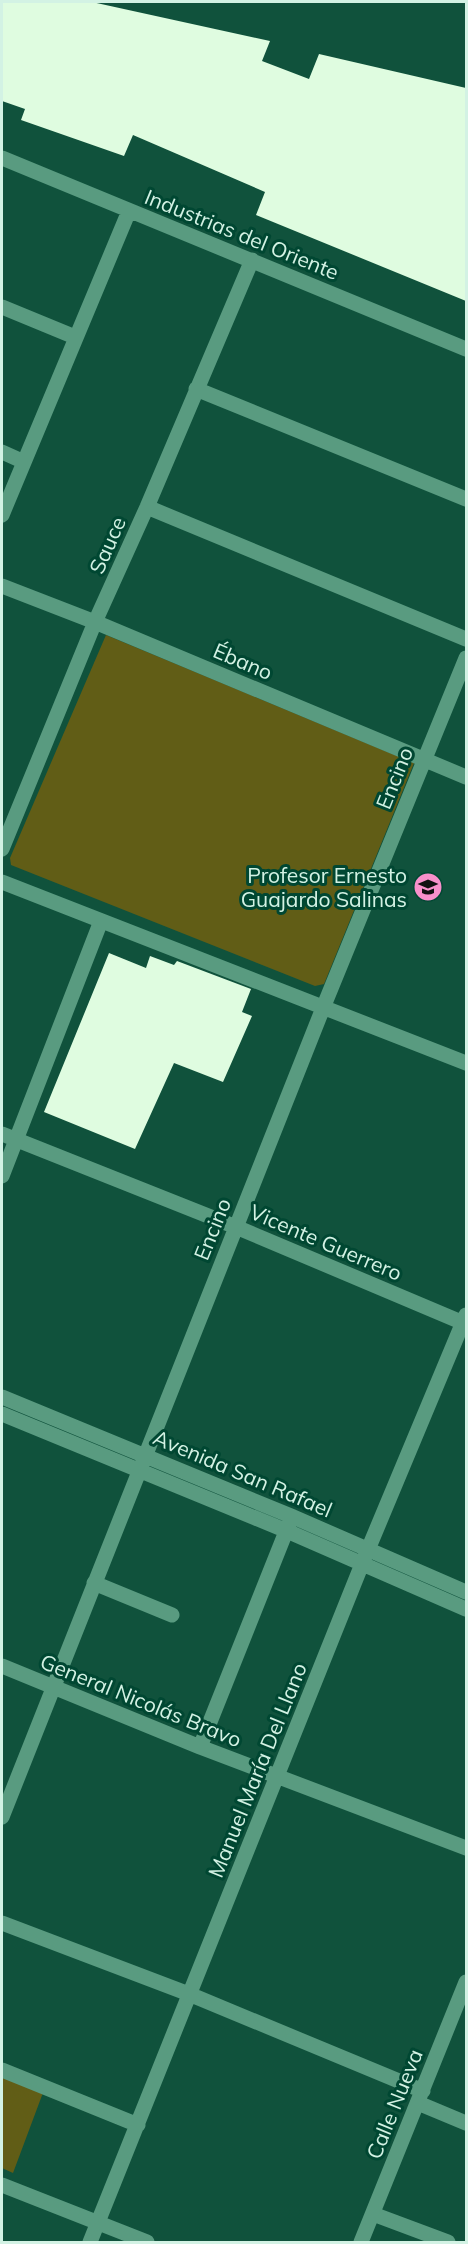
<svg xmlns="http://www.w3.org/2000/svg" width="468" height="2244" viewBox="0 0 468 2244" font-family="Mulish,sans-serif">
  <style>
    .green { fill: #615d16 }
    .building { fill: #dffce0 }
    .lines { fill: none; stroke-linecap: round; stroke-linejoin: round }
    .minor { stroke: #599b80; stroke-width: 15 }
    .labels { text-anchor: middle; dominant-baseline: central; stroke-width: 6; stroke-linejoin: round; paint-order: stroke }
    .street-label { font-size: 21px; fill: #d3f2e4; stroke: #004732 }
    .poi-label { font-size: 21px; fill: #d3f2e4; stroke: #004732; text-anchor: end }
  </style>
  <rect width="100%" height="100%" fill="#10523c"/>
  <!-- green -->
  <path class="green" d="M106,635L414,763L324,984L315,986L11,865L10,858Z
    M2,2073L44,2090L13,2173L2,2168Z"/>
  <!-- building -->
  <path class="building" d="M2,2H92L270,41L262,61L309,79L319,54L466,88V301L256,215L265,192L133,135L124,156L21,120L25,109L2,101Z
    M109,953L146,968L150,956L174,965L177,961L251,989L242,1012L252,1016L223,1082L174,1063L135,1149L44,1112Z"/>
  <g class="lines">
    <!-- minor -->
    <path class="minor" d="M2,158L466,349
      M2,307L75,337
      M196,389L466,499
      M2,452L22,461
      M147,507L466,639
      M2,515L129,211
      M2,586L95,622L466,777
      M2,849L95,622L147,507L252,260
      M2,882L466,1063
      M2,1134L236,1227L466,1324
      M2,1176L101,921
      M2,1397L291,1516L466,1592
      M2,1414L287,1531L466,1609
      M94,1583L172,1615
      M2,1666L200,1747L466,1848
      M200,1747L289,1524
      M2,1817L323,1008L466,658
      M2,1923L189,1994L423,2091
      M2,2070L138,2125
      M418,2103L466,2123
      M2,2185L147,2242
      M373,2214L448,2242
      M90,2242L362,1564L466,1315
      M361,2242L466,1982"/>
  </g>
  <!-- icons -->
  <defs>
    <g id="school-disc" transform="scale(1.5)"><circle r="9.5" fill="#f890cb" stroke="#004732"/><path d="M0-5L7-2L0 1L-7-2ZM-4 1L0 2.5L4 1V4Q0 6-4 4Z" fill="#111"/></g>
  </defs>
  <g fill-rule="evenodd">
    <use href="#school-disc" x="428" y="887"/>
  </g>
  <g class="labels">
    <!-- street labels -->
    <g class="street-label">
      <text transform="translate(242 234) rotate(22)">Industrias del Oriente</text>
      <text transform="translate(107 545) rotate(-66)">Sauce</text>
      <text transform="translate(243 661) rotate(23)">Ébano</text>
      <text transform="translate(394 778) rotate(-68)">Encino</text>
      <text transform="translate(212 1229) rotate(-68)">Encino</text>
      <text transform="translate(326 1242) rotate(23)">Vicente Guerrero</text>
      <text transform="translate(243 1473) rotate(23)">Avenida San Rafael</text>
      <text transform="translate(141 1700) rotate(22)">General Nicolás Bravo</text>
      <text transform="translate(257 1770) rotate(-68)">Manuel María Del Llano</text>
      <text transform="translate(394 2104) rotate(-68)">Calle Nueva</text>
    </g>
    <!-- poi labels -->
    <g class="poi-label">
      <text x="407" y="875">Profesor Ernesto<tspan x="407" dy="24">Guajardo Salinas</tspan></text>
    </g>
  </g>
  <!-- border -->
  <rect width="468" height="2244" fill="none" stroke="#d3f2e4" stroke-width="6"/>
</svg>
